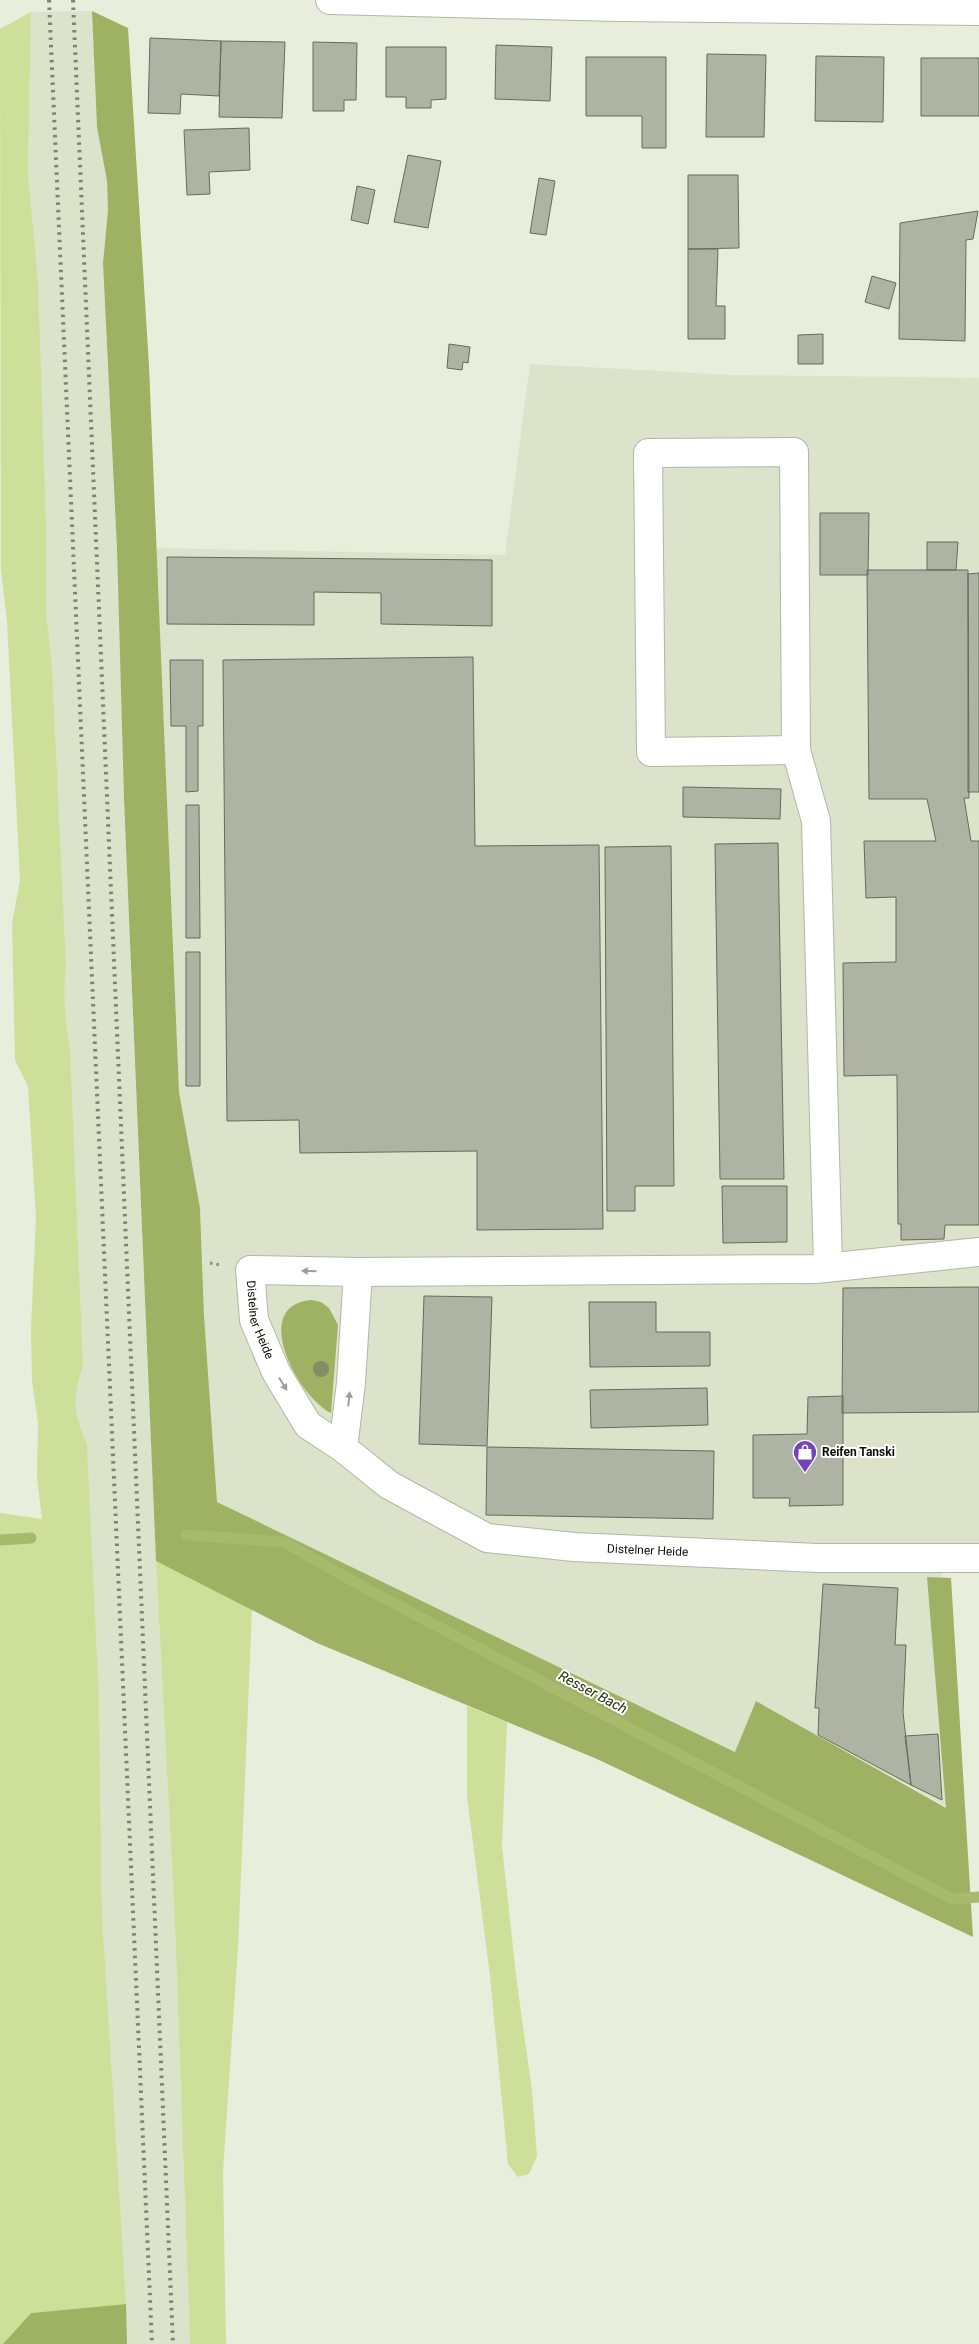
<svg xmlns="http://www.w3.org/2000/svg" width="979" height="2344" viewBox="0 0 979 2344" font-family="Roboto,sans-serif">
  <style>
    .built { fill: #dce3cb }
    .green { fill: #cddf99 }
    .forest { fill: #9fb163 }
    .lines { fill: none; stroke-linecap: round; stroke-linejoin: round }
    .stream { stroke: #a8ba6c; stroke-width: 11 }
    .building { fill: #afb3a4; stroke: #676b5d }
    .minor-casing { stroke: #b1b6a6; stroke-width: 30 }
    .path { stroke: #898c80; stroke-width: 3; stroke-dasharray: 2.5 4; stroke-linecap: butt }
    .minor { stroke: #fff; stroke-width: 28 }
    .rail { stroke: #7e8176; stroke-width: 4; stroke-dasharray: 2.5 5; stroke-linecap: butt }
    .tree { fill: #868d64 }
    .oneway { fill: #9e9f9d }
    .labels { text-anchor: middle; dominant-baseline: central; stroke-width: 4; stroke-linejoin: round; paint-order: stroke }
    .street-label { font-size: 12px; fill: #0d0e09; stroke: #fff }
    .poi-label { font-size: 12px; font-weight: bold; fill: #0d0e09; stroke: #fff; text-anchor: start }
    .water-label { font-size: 14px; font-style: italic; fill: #272e0b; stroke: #fff }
  </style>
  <rect width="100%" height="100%" fill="#e8eddc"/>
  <!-- built -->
  <path class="built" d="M92,11L97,127L107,181L108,210L103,263L117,549L124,799L156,1561L175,1924L190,2344H127L102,1915L99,1697L87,1444L76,1420L75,1393L83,1365L70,1046L64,1019L63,989L66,964L52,666L46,612L28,174L31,12Z
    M530,364L732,375L979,378V1544H940L961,1815L756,1701L736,1752L217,1502L204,1316L200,1208L179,1092L156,548L505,555Z"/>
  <!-- green -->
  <path class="green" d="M31,12L28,174L38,282L46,525V612L52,666L66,964C63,993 64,1018 70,1046L83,1365C73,1399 72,1411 87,1444L99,1697L102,1915L126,2304L31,2313L3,2344H0V1513L42,1519L37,1478L38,1423L32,1380L31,1329L36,1218L28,1086L15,1060L12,924L20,880L7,621L1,570L0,29Z
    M156,1561L252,1609L238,1947L223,2172L226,2344H190L175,1924Z
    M467,1706L507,1722L502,1846L516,1976L532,2091L537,2156L529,2174L518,2177L508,2164L490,1976L467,1796Z"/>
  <!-- forest -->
  <path class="forest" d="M92,11L128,28L149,366L179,1092L200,1208L204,1316L217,1502L735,1752L756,1701L946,1808L927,1577L951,1578L973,1937L597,1759L317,1643L156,1561L124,799L117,549L103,263L108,210L107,181L97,127Z
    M311,1300L321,1302L329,1308L338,1325L331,1413C298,1397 249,1306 311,1300Z
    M126,2304L127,2344H3L31,2313Z"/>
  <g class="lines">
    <!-- stream -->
    <path class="stream" d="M186,1535L284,1542L367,1589L952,1899L979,1897
      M0,1540L31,1538"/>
  </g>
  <!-- building -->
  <path class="building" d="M150,38L221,41L219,96L181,94L180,114L148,113Z
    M221,41L285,42L282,118L219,117Z
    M313,42L357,43L356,100H344V111H313Z
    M496,45L552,47L550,101L495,99Z
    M386,47H446V99L431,100V108H406V97H386Z
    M707,54L766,55L764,137H706Z
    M816,56L884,57L883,122L815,121Z
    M586,57H666V148H642V116H586Z
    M921,58H979V116H921Z
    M249,128L250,170L209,172L210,194L187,195L184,130Z
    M408,155L441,161L428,228L394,222Z
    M688,175H738L739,248L688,249Z
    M539,178L555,181L546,235L530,233Z
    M357,186L375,190L368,224L351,220Z
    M978,211L973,239L966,240L965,341L899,339L900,223Z
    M688,249H718L716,306H725V339H688Z
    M872,276L896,283L889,309L865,302Z
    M823,334V364H798V335Z
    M449,344L470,347L468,363L463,362L462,370L447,368Z
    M820,513H869L868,575H820Z
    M927,542H958L956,570H927Z
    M167,557L492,560V626L381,624V593L314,592V625L167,624Z
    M867,570H968L969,798H964L971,841H979V1225H945L944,1239L901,1240V1224H898L897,1075L844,1076L843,963L896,962V897L866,898L864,841H936L927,799H869Z
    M979,573V792H968V574Z
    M473,657L475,846L599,845L603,1229L477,1230V1151L300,1153L299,1120L227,1121L223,660Z
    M170,660H203V726H198V791L186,792V726H171Z
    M683,787L781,789L780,819L683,817Z
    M186,805H199L200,938H186Z
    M778,843L784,1179H720L715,844Z
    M671,846L674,1186H635V1211H607L605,847Z
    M186,952H200V1086H186Z
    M722,1186H787V1242L723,1243Z
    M979,1287V1412L842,1413L843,1288Z
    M424,1296L492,1297L487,1446L419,1444Z
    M589,1302H656V1332H710V1366L590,1367Z
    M707,1388L708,1425L591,1428L590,1390Z
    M843,1396V1505L789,1506L790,1498H753V1435L807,1434L808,1397Z
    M487,1447L714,1451L713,1519L486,1515Z
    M823,1584L898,1588L895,1645H906L903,1712L911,1785L818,1735L819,1708H815Z
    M938,1734L942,1800L911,1785L905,1736Z"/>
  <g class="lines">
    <!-- minor casing -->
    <g class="minor-casing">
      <g id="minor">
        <path d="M330,0L618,7L979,11"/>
        <path d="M796,750L651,752L648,453L794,452L796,750L816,821L828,1267"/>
        <path id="s1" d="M979,1252L816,1269L358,1272L250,1270L254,1320L276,1372L308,1425L343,1448L389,1485L487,1538L574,1547L817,1558H979"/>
        <path d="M343,1448L351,1383L358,1272"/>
      </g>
    </g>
    <!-- path -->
    <path class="path" d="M210,1263L220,1265"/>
    <!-- minor -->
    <use href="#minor" class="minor"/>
    <!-- rail -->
    <path class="rail" d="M49,0L152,2344
      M73,0L173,2344"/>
  </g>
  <!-- trees -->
  <circle class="tree" cx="321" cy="1369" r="8"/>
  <!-- one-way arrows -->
  <defs><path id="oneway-solid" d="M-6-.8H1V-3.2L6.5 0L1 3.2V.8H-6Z" transform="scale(1.25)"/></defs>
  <g class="oneway">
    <use href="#oneway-solid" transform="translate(309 1271) rotate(-179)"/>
    <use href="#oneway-solid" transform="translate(283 1384) rotate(58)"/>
    <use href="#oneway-solid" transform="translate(349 1399) rotate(-84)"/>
  </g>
  <!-- icons -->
  <defs>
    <g id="shop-pin" transform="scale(1.25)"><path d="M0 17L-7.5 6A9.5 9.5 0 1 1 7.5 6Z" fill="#7542b9" stroke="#fff"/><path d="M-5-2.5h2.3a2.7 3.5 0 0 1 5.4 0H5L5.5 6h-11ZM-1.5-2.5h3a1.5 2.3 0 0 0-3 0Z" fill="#fff"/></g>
  </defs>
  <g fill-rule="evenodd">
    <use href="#shop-pin" x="805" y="1452"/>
  </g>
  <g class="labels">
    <!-- street labels -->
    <g class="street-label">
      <text stroke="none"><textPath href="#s1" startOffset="781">Distelner Heide</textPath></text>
      <text stroke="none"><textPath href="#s1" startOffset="1272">Distelner Heide</textPath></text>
    </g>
    <!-- poi labels -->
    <g class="poi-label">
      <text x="822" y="1452">Reifen Tanski</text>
    </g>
    <!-- water labels -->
    <g class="water-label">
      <text transform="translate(593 1692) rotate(28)">Resser Bach</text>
    </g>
  </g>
</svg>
